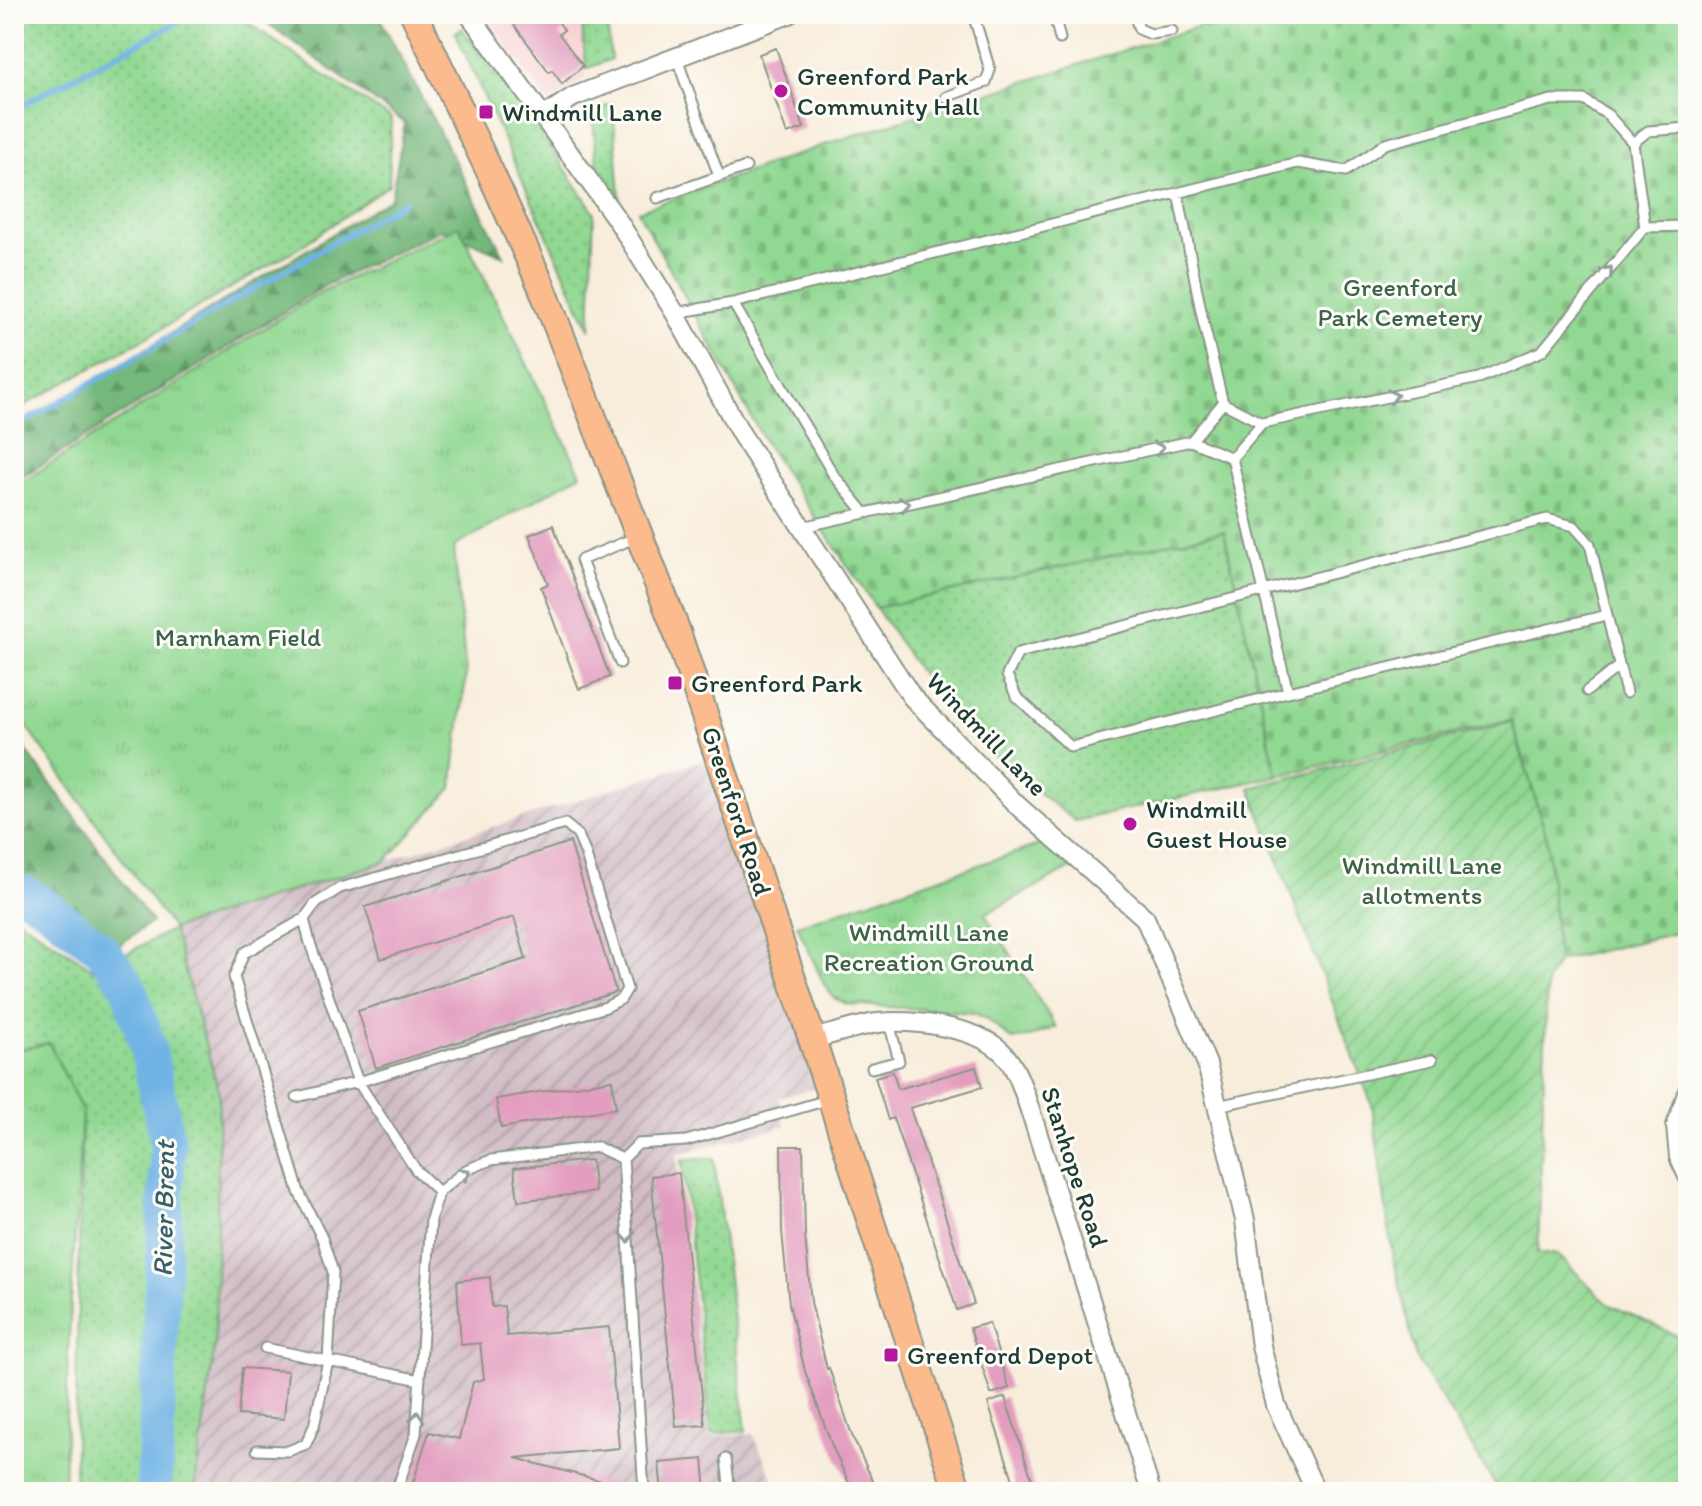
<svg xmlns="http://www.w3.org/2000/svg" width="1702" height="1506" viewBox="0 0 1702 1506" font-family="Itim,sans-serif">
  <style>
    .built { fill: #f7cfd1 }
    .industrial { fill: url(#industrial-furrows) }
    .grass { fill: url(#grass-dots); stroke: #588a63; stroke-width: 2 }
    .forest { fill: url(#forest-firs); stroke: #4a7a58; stroke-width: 2 }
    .cemetery { fill: url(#cemetery-stones); stroke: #588a63; stroke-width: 2 }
    .park { fill: url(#park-tufts); stroke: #588a63; stroke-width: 2 }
    .garden { fill: url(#garden-furrows); stroke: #588a63; stroke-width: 2 }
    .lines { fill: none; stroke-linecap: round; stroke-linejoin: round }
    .stream { stroke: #70b3e5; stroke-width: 6 }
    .river { stroke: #70b3e5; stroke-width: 36 }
    .building { fill: #e39ebf }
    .service-casing { stroke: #8c9588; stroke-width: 13 }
    .minor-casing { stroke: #8c9588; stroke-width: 22 }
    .primary-casing { stroke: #8c9588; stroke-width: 30 }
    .service { stroke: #fff; stroke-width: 9 }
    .minor { stroke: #fff; stroke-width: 18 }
    .primary { stroke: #fbbb8d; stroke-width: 26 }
    .oneway { stroke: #8f9e9a }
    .poi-dot { fill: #b5179e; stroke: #fdfcf7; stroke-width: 3 }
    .labels { text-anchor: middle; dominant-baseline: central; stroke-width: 6; stroke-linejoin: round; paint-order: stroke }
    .poi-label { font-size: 26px; fill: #1f3d34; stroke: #fdfcf7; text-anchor: start }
    .park-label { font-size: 26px; fill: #3c644c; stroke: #fdfcf7 }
    .street-label { font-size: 26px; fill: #1f3d34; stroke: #fdfcf7 }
    .water-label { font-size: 28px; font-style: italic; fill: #376069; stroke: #fdfcf7 }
  </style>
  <defs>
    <pattern id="industrial-furrows" width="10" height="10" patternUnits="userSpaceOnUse" patternTransform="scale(2)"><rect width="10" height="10" fill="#d2bdc6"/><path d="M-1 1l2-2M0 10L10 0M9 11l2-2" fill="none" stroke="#aa9ba2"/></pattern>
    <pattern id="grass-dots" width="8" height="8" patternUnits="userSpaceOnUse" patternTransform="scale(2)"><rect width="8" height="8" fill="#91d892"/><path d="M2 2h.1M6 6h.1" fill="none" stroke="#7dba7e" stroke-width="1.8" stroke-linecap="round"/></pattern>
    <pattern id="forest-firs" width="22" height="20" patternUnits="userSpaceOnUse" patternTransform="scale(2)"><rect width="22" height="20" fill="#74b87c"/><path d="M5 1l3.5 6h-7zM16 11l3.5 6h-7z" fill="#5f9766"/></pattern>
    <pattern id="cemetery-stones" width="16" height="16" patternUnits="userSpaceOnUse" patternTransform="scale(2)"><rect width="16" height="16" fill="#91d892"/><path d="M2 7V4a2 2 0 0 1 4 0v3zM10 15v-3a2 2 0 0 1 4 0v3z" fill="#7dba7e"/></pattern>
    <pattern id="park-tufts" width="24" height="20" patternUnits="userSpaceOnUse" patternTransform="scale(2)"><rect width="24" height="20" fill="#91d892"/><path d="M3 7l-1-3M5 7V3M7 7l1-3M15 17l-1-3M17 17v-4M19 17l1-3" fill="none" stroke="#7dba7e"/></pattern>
    <pattern id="garden-furrows" width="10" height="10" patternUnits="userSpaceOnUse" patternTransform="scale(2)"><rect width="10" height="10" fill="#91d892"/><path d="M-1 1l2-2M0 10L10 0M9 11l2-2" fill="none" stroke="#7dba7e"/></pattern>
  </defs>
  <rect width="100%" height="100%" fill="#fdfcf7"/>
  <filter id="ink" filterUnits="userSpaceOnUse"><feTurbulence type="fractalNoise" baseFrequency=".0125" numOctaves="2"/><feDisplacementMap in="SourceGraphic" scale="16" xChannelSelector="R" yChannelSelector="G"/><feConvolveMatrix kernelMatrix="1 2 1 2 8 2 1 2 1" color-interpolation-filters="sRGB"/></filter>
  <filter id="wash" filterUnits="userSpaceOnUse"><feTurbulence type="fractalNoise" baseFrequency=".006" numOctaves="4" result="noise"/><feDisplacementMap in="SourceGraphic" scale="32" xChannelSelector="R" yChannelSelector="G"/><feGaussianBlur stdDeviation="1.8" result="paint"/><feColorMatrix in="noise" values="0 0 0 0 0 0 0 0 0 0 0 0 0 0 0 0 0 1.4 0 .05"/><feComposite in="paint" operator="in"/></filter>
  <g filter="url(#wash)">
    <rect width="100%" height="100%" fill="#f8eddb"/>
    <!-- built -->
    <path class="built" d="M484,14H579L586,77L549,104Z"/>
    <!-- industrial -->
    <path class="industrial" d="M716,756L826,1085L778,1098L785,1126L677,1154L709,1437L753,1434L779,1492H194L215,1345L219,1092L173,929Z"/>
    <!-- grass -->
    <path class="grass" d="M14,14H236L316,70L391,118L389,185L300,247L156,332L14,411Z
      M581,14H606L611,59L586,69Z
      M462,29L554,152L594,212L590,330L455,32Z
      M613,103L620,198L598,172L592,112Z
      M1224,531L1277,776L1075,821L1002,764L927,683L876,608Z
      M14,916L95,970L173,929L219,1092L215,1345L194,1492H74L82,1111L49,1043L14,1051Z
      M714,1158L746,1431L711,1434L682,1160Z"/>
    <!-- forest -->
    <path class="forest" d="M255,14H378L504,256L442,229L326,285L14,482V430L391,198L405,123Z
      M14,734L152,922L114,948L14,875Z"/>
    <!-- cemetery -->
    <path class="cemetery" d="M1239,14H1688V930L1558,961L1547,838L1512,720L1277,776L1224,531L876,608L767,446L638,211L827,144Z"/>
    <!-- park -->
    <path class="park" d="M459,226L581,474L454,547L466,675L452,788L386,861L173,929L14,709V487L321,292Z
      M1048,842L1073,867L985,914L1056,1027L1033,1036L1012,1040L987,1019L974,1013L847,1004L834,998L824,984L797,925Z
      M49,1043L82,1111L68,1355L64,1492H14V1051Z"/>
    <!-- garden -->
    <path class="garden" d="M1512,722L1547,838L1558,961L1547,981L1538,1253L1558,1255L1608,1304L1688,1341V1491L1686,1492H1500L1416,1358L1392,1252L1372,1105L1250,788Z"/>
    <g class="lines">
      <!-- stream -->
      <path class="stream" d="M14,109L193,14
        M14,428L405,201"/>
      <!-- river -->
      <path class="river" d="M14,888L42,904L102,950L128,986L147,1043L168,1143L154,1492"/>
    </g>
    <g id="blocks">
      <!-- building -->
      <path class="building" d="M506,14H553L564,30L559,34L583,66L562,84L552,70L549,72Z
        M776,48L804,128L787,134L759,54Z
        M553,525L610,677L579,689L541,587L548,584L529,535Z
        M570,842L616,992L376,1068L358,1011L526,959L514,917L381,959L365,907Z
        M976,1067L982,1087L910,1108L974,1304L957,1310L893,1118L888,1120L875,1077L893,1072L898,1089Z
        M612,1080L616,1108L501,1128L496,1099Z
        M781,1146H803L805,1235L811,1302L827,1369L829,1368L853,1438L878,1492H853L833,1448L805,1371L789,1304L782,1231Z
        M591,1160L595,1192L518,1201L514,1168Z
        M679,1173L705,1425L676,1427L651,1176Z
        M490,1277L492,1307L504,1306L507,1336L609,1327L619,1448L515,1458L625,1487L624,1492H410L429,1432L459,1439L473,1382L484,1379L480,1343L461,1345L457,1281Z
        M989,1323L1009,1388L991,1394L970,1328Z
        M242,1368L288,1371L284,1419L238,1415Z
        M1005,1397L1036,1492H1017L988,1403Z
        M703,1459L706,1492H662L659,1463Z"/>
    </g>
  </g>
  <g filter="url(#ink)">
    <use href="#blocks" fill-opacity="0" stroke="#8c9588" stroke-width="2"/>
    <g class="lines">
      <!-- service casing -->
      <g class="service-casing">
        <path id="service" d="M1054,14L1060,39
          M1134,14L1139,29L1151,34L1172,31
          M676,56L719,176
          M946,97L986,82L990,70L973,14
          M1633,143L1648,131L1688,128
          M1178,193L1203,321L1223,403
          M657,198L746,167
          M1645,227L1688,226
          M733,303L833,474L865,513
          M675,313L733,303L1298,163L1346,171L1385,144L1551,100H1584L1608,115L1633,143L1645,227L1542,351L1479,378L1262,423L1223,403L1191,441L802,527
          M1191,441L1232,458L1262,423
          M1232,458L1288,692L1607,615L1626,693
          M620,663L581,560L637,537
          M1587,691L1619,666
          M1288,692L1071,747L1016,696L1007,675L1018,653L1547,519L1574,526L1590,544L1607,615
          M872,1068L899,1061L889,1022
          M297,1097L358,1082L606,1007L621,999L627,989L585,852L578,835L565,824L340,888L315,904L304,919L310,943L358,1082L416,1170L439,1192
          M1217,1106L1432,1060
          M265,1348L420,1380
          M257,1450L288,1451L306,1444L314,1426L328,1361L333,1272L322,1238L299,1192L234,977L244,953L304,919
          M726,1459L730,1492
          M396,1492L416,1434L431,1219L439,1192L466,1170L491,1160L597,1147L623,1159
          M644,1492L623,1159L638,1144L686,1141L827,1100"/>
      </g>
      <!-- minor casing -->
      <g class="minor-casing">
        <path id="minor" d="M469,14L618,221L675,313L741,434L912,697L1018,806L1145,918L1207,1064L1245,1220L1261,1346L1276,1405L1316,1492
          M544,116L573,97L789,14
          M812,1039C834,1034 856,1026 878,1023C912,1019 977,1027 1002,1052C1019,1069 1025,1097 1033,1119L1151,1492
          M1688,1091L1676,1126L1679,1157L1688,1176"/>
      </g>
      <!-- primary casing -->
      <g class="primary-casing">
        <path id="primary" d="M414,14L492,176L541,285L677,632L812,1039L958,1492"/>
      </g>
      <!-- service -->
      <use href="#service" class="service"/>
      <!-- minor -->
      <use href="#minor" class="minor"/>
      <!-- primary -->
      <use href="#primary" class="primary"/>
    </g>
    <!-- one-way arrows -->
    <defs><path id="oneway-chevron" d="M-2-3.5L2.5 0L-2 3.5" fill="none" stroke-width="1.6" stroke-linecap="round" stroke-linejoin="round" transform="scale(2)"/></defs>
    <g class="oneway">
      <use href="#oneway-chevron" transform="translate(1608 271) rotate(-50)"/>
      <use href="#oneway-chevron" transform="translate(1393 396) rotate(-12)"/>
      <use href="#oneway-chevron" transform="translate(1159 448) rotate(-12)"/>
      <use href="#oneway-chevron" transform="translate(905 504) rotate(-12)"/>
      <use href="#oneway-chevron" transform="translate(465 1173) rotate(-32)"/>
      <use href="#oneway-chevron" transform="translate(628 1237) rotate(86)"/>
      <use href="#oneway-chevron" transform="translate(417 1417) rotate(-86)"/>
    </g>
  </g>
  <!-- markers -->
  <g class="poi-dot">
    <circle cx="781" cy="91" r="8"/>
    <rect x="478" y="104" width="16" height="16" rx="4"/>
    <rect x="667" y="675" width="16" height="16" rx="4"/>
    <circle cx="1130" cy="824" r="8"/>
    <rect x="883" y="1347" width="16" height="16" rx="4"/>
  </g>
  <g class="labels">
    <!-- poi labels -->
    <g class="poi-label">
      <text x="797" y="76">Greenford Park<tspan x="797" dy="30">Community Hall</tspan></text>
      <text x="502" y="112">Windmill Lane</text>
      <text x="691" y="683">Greenford Park</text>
      <text x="1146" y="809">Windmill<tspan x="1146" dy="30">Guest House</tspan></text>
      <text x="907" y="1355">Greenford Depot</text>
    </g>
    <!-- park labels -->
    <g class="park-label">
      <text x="1400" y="287">Greenford<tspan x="1400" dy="30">Park Cemetery</tspan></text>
      <text x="238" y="637">Marnham Field</text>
      <text x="1422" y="865">Windmill Lane<tspan x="1422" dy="30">allotments</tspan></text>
      <text x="929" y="932">Windmill Lane<tspan x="929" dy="30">Recreation Ground</tspan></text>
    </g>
    <!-- street labels -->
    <g class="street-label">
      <text transform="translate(987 734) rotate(46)">Windmill Lane</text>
      <text transform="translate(737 811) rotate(72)">Greenford Road</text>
      <text transform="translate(1075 1167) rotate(72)">Stanhope Road</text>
    </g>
    <!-- water labels -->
    <g class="water-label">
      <text transform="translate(163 1209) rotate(-89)">River Brent</text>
    </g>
  </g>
  <!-- margin -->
  <rect width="1702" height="1506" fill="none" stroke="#fdfcf7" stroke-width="48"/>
</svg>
